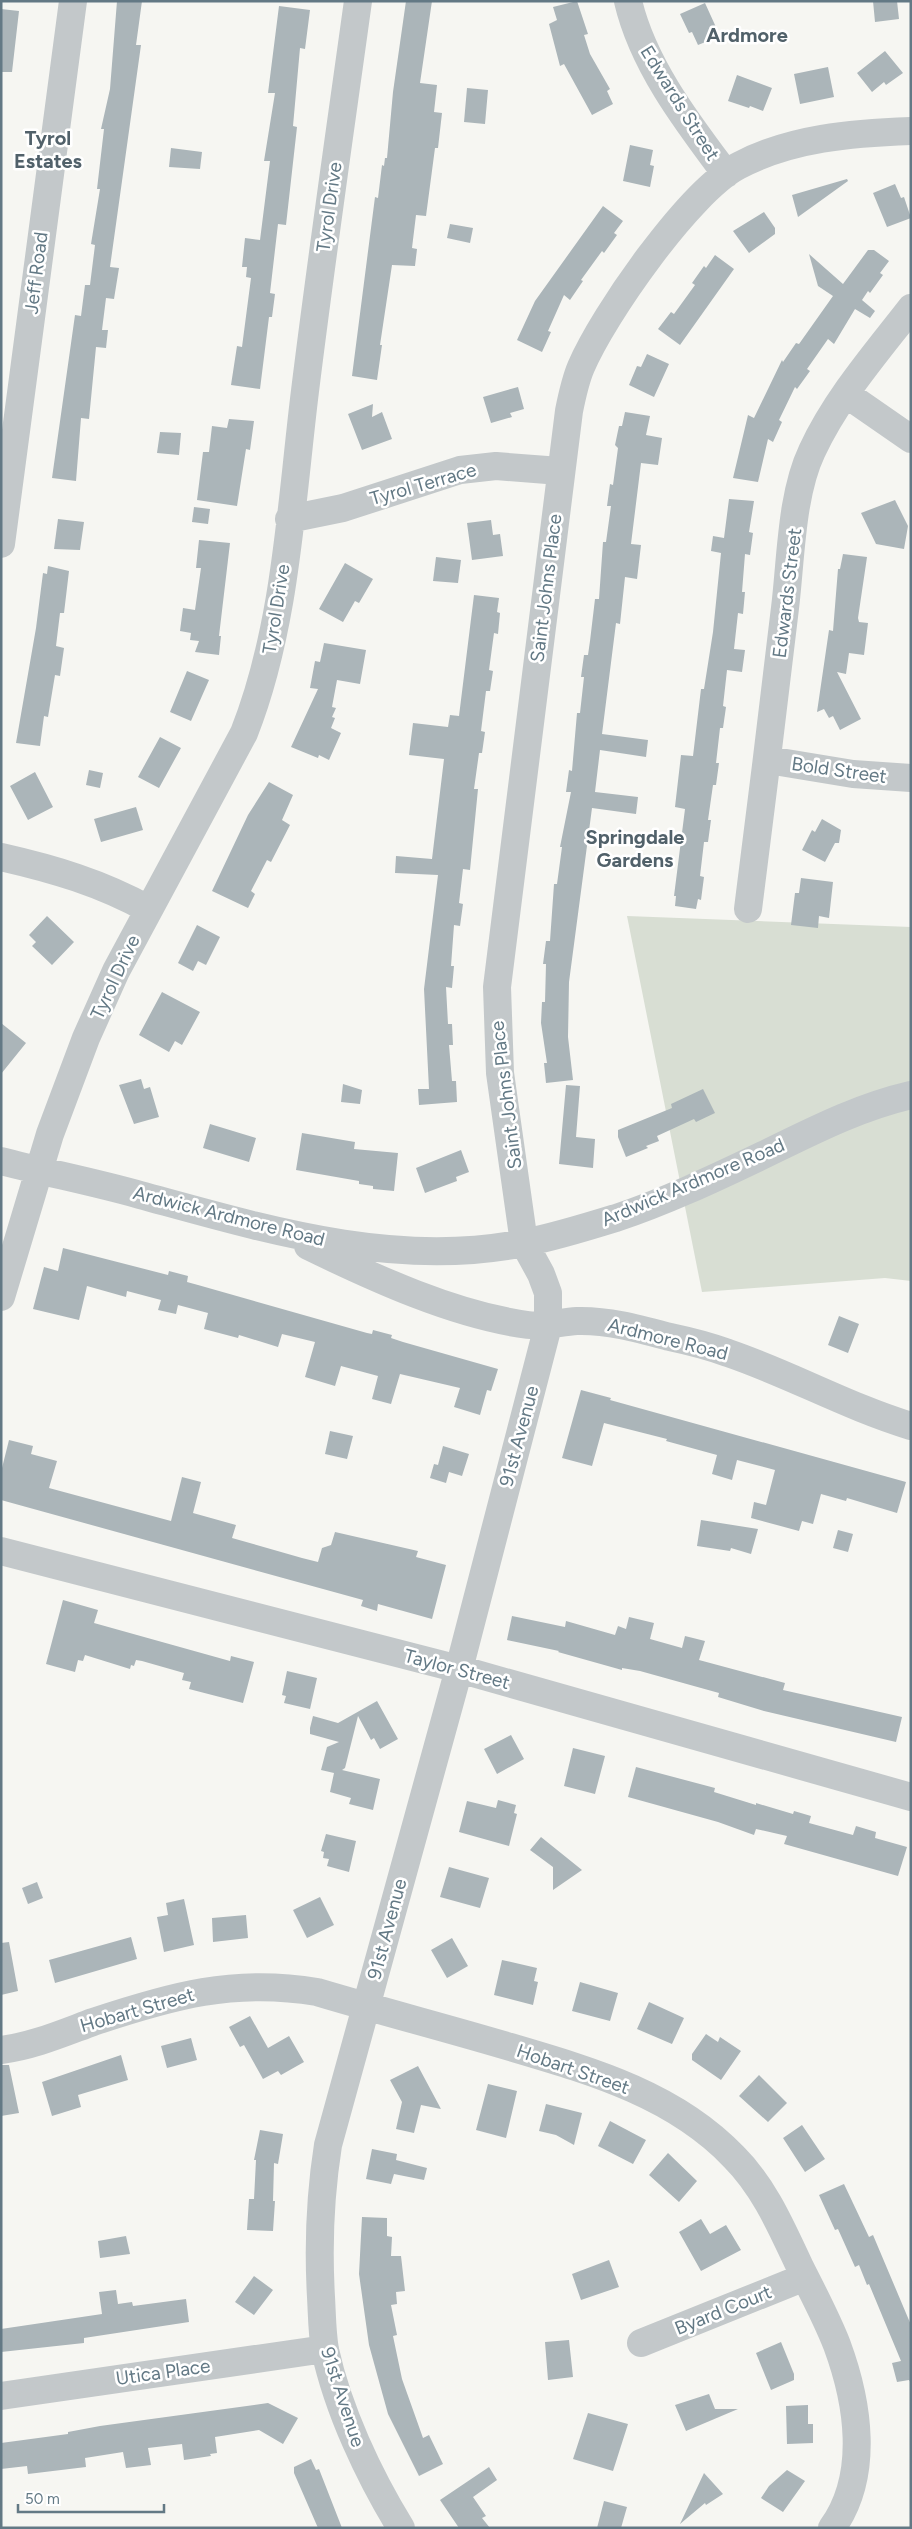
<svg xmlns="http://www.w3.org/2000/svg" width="912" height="2529" viewBox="0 0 912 2529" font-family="Figtree,sans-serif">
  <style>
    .green { fill: #d8ded3 }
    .building { fill: #abb5b9 }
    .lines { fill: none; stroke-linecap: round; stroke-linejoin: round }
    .minor { stroke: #c3c8ca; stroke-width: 28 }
    .labels { text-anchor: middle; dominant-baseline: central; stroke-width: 5; stroke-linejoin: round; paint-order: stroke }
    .street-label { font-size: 19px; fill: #637985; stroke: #fff }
    .neighbourhood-label { font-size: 20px; font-weight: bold; fill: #51616a; stroke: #fff }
  </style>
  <rect width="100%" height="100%" fill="#f6f6f2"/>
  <!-- green -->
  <path class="green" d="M627,916L911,927V1281L885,1278L702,1292Z"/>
  <!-- building -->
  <path class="building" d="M117,1H142L136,45H141L110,267L119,268L114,299L106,298L102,330H108L106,348L96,347L89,419L81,418L76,481L52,478L75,315L81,316L85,285H90L95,245L91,244L100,189H97L104,129H101L110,89Z
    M406,1H432L420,83L437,85L434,112L442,113L438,148H435L426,216L416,215L412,248L417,249L415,266L392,265L380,345H382L377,380L352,376L375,197L378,198L382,165L384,166L385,158H387L393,92Z
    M577,1L588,34L584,35L590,54L610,89L607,91L613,104L592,115L564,64L560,66L549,24L557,20L553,7Z
    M873,1H897L899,19L875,22Z
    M705,3L720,36L698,45L692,32L689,33L680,14Z
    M279,6L310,10L305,49L300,48L293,126L297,127L286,225L278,224L270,293L275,294L272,317H269L260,389L231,385L237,346L242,347L251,278L246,277L247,267H242L245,238L260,240L270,161H264L275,93H268Z
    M1,9L19,11L12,72H1Z
    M885,51L903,73L886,85L884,82L872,92L857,73Z
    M828,67L834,97L800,104L794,74Z
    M737,75L772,88L763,111L750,106L749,108L728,101Z
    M467,88L488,90L485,124L464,122Z
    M630,145L653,150L650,165L654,166L650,187L623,181Z
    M171,148L202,152L200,169L169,167Z
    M847,179L848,181L798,217L792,195Z
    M895,184L901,198L904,197L911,218L887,227L873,193Z
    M603,206L623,221L614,233L617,235L604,253L602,251L581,280L583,281L570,300L564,295L548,331L551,332L542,352L517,340L535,301Z
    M764,212L775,228V234L749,253L733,231Z
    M450,224L473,228L470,243L447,238Z
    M868,250H874L889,261L880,273L883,275L870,293L868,291L862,300L875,311L870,318L855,309L834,344L828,339L807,369L810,371L797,389L795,387L779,420L782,422L773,442L768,439L758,482L733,478L748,415L754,418L782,360L783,362L796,343L799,344L833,296L818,286L809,254L843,284Z
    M715,255L734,269L680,345L658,329L671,312L674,314L695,285L692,283L704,266L706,268Z
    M647,354L669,364L654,397L629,385L637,366L641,367Z
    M518,387L524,409L510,413L512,417L491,423L483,397Z
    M373,404L372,417L382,412L392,439L362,450L348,414Z
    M625,412L650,416L646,435L662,438L658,465L641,463L631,544L641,545L637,579L625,577L620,624L616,623L602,734L648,740L646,757L600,750L595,792L638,797L636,814L592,808L569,982L568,1037L573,1080L546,1083L544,1063H547L541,1023L542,1002H545L546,964H543L546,941H550L554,884H557L562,847H560L571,792H566L569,770L572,771L577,713H580L584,677H581L584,655H588L590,641L595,599H599L603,542H606L611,506H607L610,484L613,485L618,448L615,445L619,426H622Z
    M229,419L254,421L250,450L246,449L237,506L197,500L203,452H209L212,426L227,428Z
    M160,432L181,433L179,455L157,453Z
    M729,499L754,501L749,532L753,533L750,555L745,554L742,592H745L743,614L738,613L734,649L745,650L742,672L727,670L723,706L726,707L723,728H720L716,763H719L716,785H713L708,820H711L708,842H704L700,876L704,877L701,900L698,899L696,909L675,906L676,896H674L685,809L675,807L681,755L693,756L701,689H704L713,632L721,553L711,551L713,536L724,538Z
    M895,500L908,526L904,549L876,544L861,513Z
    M194,507L210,509L208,524L192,522Z
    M58,519L84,522L80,550L54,549Z
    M491,520L493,535L500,534L503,556L472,560L467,523Z
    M199,540L230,543L219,636H221L219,655L195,652L199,641L190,640L191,633L180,631L183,608L195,610L201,568H196Z
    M843,554L867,557L858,618L859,622L868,623L864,655L849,653L846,674L837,672L861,719L840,730L833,716L829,718L824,709L817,712L829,630L833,631L838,569H840Z
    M436,557L461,560L458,583L433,581Z
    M345,563L373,579L359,603L355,601L343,622L319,609Z
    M48,566L69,571L64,613H60L56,646L64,648L60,676L55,675L48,717L44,716L40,746L16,743L36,628L43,573L47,574Z
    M474,595L499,598L497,612L500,613L498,634L494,633L489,670L493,671L490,691H486L481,731L485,732L482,753H479L474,789H478L470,870L463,869L459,903L463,904L460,926L454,925L451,966H454L452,988L446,987L448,1024H452L453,1045H449L452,1081H456L457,1102L419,1105L418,1089H429L424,989L438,875L395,873L396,856L432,859L444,759L409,755L413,723L448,727L450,715L459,716Z
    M324,643L366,650L360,684L337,680L332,707L336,708L332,717L335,718L331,728L341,733L329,760L319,755L318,758L291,747L318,689L310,688L315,661L320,662Z
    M187,671L209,680L191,721L170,712Z
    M160,737L181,748L159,788L138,777Z
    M89,770L103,773L100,788L86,785Z
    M35,772L53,807L28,820L10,786Z
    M269,782L293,795L282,820L290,825L271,862L267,860L251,891L255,894L248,908L212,891L248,815Z
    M136,807L143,830L101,842L94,819Z
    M822,819L841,830L839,843H835L825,862L802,850L812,830L815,832Z
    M801,878L833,882L829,918L819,916L818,928L791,925L795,893H799Z
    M47,916L74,942L52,965L32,946L36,942L29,935Z
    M197,925L220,937L206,965L198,961L193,971L178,963Z
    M162,992L200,1012L182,1045L175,1041L169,1052L139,1035Z
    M1,1023L26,1043L1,1074Z
    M141,1079L144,1089L150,1087L159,1117L134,1124L119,1085Z
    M343,1084L362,1090L360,1104L341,1102Z
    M566,1085L580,1086L576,1137L595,1139L593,1168L559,1164Z
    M703,1089L715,1113L696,1122L694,1119L657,1136L659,1141L646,1146L648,1148L626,1157L618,1137V1130L672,1108L671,1104Z
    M210,1124L256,1138L249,1162L203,1148Z
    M302,1133L355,1142L354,1149L398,1153L394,1191L373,1189V1186L359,1184V1181L296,1170Z
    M461,1150L469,1172L456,1177L457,1181L425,1193L416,1168Z
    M63,1248L168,1275L169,1271L188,1276L187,1282L198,1285L367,1333L372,1334L373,1330L392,1335L391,1338L403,1342L498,1369L491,1391L487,1390L480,1415L454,1407L460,1388L400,1374L391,1404L372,1399L378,1376L341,1366L335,1386L305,1377L315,1342L282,1334L278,1347L239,1335L238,1338L204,1329L208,1313L178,1305L176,1314L158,1310L161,1300L127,1291L126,1297L87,1286L79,1320L33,1309L44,1267L58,1271Z
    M839,1316L859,1324L848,1353L828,1345Z
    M581,1390L611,1398L610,1400L906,1482L897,1513L847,1498L846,1501L821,1494L813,1524L802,1521L799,1531L751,1518L754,1502L766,1505L775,1470L737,1460L732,1480L712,1474L717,1455L666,1441L667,1439L604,1423L592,1466L562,1458Z
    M330,1431L353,1436L347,1459L325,1454Z
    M9,1440L33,1446L31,1454L57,1461L49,1488L171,1521L182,1477L201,1482L193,1513L236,1525L232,1538L302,1558L318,1562L322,1548L331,1545L335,1532L418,1551L416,1557L446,1565L432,1619L378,1604L377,1611L361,1606L363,1600L1,1500V1472Z
    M443,1446L469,1454L462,1476L449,1472L446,1483L430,1478L434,1464L438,1465Z
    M701,1520L758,1529L751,1554L731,1548L730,1551L697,1546Z
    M838,1530L853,1534L848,1552L833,1548Z
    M63,1600L98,1610L94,1623L230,1661L231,1656L254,1662L243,1703L189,1689L191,1682L182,1680L184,1673L142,1661L136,1660L134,1666L131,1665L130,1669L85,1655L83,1661L78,1660L75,1672L46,1664Z
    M512,1616L565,1627L566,1621L615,1635L618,1626L626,1629L629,1617L654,1623L650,1639L682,1648L685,1636L705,1641L699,1660L785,1683L783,1690L902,1717L896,1742L764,1711L718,1697L719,1693L640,1671L622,1668V1670L558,1652L559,1651L507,1640Z
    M287,1671L317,1678L310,1709L284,1703L286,1696L282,1695Z
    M377,1701L398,1739L380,1749L374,1738L371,1740L358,1716L345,1768L342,1770L380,1779L373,1810L349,1804L351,1798L330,1792L334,1773L321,1770L327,1747L339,1742L310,1734V1728L313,1716L338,1723Z
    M511,1735L524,1759L497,1774L484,1749Z
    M573,1748L605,1756L595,1794L564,1786Z
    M636,1767L715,1788L714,1792L756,1805V1803L793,1814L794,1811L811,1816L809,1823L853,1835L856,1826L876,1832L875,1838L907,1847L898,1876L784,1844L787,1836L756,1829L754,1835L718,1822L628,1797Z
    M498,1800L516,1805L514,1813L517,1814L509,1846L459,1832L467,1801L496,1808Z
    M326,1834L356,1841L349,1872L327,1866L329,1859L323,1858L324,1852L321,1851Z
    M541,1837L582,1870L553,1890V1867L530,1850Z
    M449,1867L489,1878L480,1908L440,1897Z
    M37,1882L43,1898L28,1904L22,1888Z
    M320,1897L334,1925L307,1938L293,1910Z
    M184,1899L194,1945L164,1952L157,1917L168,1915L166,1903Z
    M246,1915L248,1938L213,1942L212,1918Z
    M131,1937L137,1959L55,1983L49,1960Z
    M452,1938L468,1966L447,1978L431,1950Z
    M9,1942L18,1991L1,1995V1943Z
    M502,1960L537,1968L534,1981L538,1982L533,2005L494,1995Z
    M580,1982L618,1993L610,2021L572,2011Z
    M649,2002L684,2018L672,2044L637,2029Z
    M250,2016L268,2048L289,2036L304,2062L281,2075L278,2071L263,2079L244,2045L240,2047L229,2027Z
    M706,2034L718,2042L720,2037L741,2051L721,2080L692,2060V2054Z
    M191,2038L197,2060L167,2068L161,2046Z
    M121,2055L128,2080L78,2095L81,2107L52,2116L42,2082Z
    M1,2065H9L19,2113L1,2116Z
    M418,2066L441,2109L421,2105L414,2133L396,2129L402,2102L390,2080Z
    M759,2075L787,2103L768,2122L739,2096Z
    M488,2084L517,2091L506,2138L476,2130Z
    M546,2104L582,2113L574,2145L556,2135L539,2131Z
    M610,2121L646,2140L633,2164L598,2146Z
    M802,2125L825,2159L805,2172L783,2138Z
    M260,2130L283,2134L278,2164L274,2163L273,2201H275L273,2231L247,2230L249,2199H254L256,2160H254Z
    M372,2149L397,2154L396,2160L427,2168L424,2180L394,2174L391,2184L366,2179Z
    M668,2153L697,2181L679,2202L649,2175Z
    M844,2184L869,2237L873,2235L911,2325V2383L909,2380L897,2382L892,2363L901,2361L869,2284L867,2285L859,2265L855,2267L838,2229L835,2230L819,2195Z
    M362,2217L387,2218V2236L392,2237L391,2256H401L405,2291L396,2292L397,2304L391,2305L397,2335L393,2336L402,2379L423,2438L429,2435L443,2464L419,2476L388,2414L369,2345L359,2274Z
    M701,2219L710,2234L726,2225L741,2250L701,2271L679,2232Z
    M126,2236L130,2254L100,2258L98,2241Z
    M609,2260L619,2287L581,2300L572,2274Z
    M254,2276L273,2290L254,2315L235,2302Z
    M116,2290L118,2304L132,2302L133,2306L186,2299L189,2322L84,2338V2343L1,2352V2329L102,2314L99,2292Z
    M569,2340L573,2377L548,2380L545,2342Z
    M781,2342L794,2374V2380L771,2390L756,2353Z
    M709,2394L715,2409H738L686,2431L675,2405Z
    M268,2403L298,2418L283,2444L259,2430L215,2437L217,2453L210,2454L211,2456L184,2460L182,2444L148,2448L151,2465L126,2468L123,2452L85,2458L86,2467L28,2474L27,2466L1,2469V2443L68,2434V2432L100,2426Z
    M808,2405V2424H813V2443L787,2444L786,2406Z
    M588,2413L628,2424L613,2471L573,2459Z
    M311,2459L316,2470L319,2469L342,2528H318L294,2473V2467Z
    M489,2467L497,2480L473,2497L486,2516L482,2518L490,2528H459L440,2500Z
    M787,2470L805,2481L783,2512L761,2498L769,2486Z
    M704,2473L723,2494L706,2505L705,2503L680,2524Z
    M604,2501L627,2507L621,2528H597Z"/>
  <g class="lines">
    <!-- minor -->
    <path class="minor" d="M628,1C643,65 687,122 726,174
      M846,394L911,439
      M289,519L343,508L460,470L496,466L560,471
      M1,544L73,1
      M768,760L853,774L911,778
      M1,857C54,869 101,883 148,909
      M748,909C761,809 773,708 785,608C791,559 791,495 812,451C836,399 876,353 911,308
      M1,1161C47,1173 94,1182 140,1195C265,1229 394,1269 524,1243C555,1237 587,1227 616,1218C664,1202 711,1180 757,1158C807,1134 855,1108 911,1095
      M308,1246C374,1278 454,1315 528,1325C545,1327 560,1322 577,1321C608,1320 640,1329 670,1337C689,1341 709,1346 728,1353C790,1374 848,1407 911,1426
      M1,1297L50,1134L86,1038L116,971L244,733C286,627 291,504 305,391C321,261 340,131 358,1
      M1,1551L459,1669L911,1797
      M1,2050C33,2046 63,2033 93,2022C171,1996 234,1978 317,1992C384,2012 450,2029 517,2049C595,2072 676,2096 734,2157C765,2188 782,2229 800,2267C813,2293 827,2319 837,2345C858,2402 870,2475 832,2528
      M641,2343L805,2277
      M1,2396L325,2349
      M401,2528C369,2476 338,2410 325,2350C322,2333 322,2314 321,2297C318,2245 320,2196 328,2145L459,1669L548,1326V1293L541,1274L524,1243L500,1073L497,987L569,411C572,396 575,381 581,367C603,315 689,192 738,166C790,138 853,133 911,131"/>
  </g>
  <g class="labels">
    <!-- street labels -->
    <g class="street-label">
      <text transform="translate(680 103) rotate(58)">Edwards Street</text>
      <text transform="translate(329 207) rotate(-82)">Tyrol Drive</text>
      <text transform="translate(36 273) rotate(-83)">Jeff Road</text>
      <text transform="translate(423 484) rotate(-16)">Tyrol Terrace</text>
      <text transform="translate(546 588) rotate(-83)">Saint Johns Place</text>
      <text transform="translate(787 593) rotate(-83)">Edwards Street</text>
      <text transform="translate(276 609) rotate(-81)">Tyrol Drive</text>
      <text transform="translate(839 770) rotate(8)">Bold Street</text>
      <text transform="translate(115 977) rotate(-65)">Tyrol Drive</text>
      <text transform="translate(506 1095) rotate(-97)">Saint Johns Place</text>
      <text transform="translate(693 1182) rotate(-23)">Ardwick Ardmore Road</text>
      <text transform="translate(229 1216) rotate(14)">Ardwick Ardmore Road</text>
      <text transform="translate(668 1339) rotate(14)">Ardmore Road</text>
      <text transform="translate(519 1436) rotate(-75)">91st Avenue</text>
      <text transform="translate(457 1669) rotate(15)">Taylor Street</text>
      <text transform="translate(387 1929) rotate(-75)">91st Avenue</text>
      <text transform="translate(137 2010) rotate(-16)">Hobart Street</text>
      <text transform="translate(573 2069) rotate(19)">Hobart Street</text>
      <text transform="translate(723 2310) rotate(-22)">Byard Court</text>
      <text transform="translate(163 2372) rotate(-8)">Utica Place</text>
      <text transform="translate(343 2397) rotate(72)">91st Avenue</text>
    </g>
    <!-- neighbourhood labels -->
    <g class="neighbourhood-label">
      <text x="747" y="35">Ardmore</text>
      <text x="48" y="138">Tyrol<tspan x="48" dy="23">Estates</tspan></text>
      <text x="635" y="837">Springdale<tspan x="635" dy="23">Gardens</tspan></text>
    </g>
  </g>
  <!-- border -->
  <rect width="912" height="2529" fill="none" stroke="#637985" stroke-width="5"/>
  <!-- scale -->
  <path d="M18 2504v8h146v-8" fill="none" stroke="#637985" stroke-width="2.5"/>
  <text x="25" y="2504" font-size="15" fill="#637985" stroke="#ffffff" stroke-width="4" paint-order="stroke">50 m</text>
</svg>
